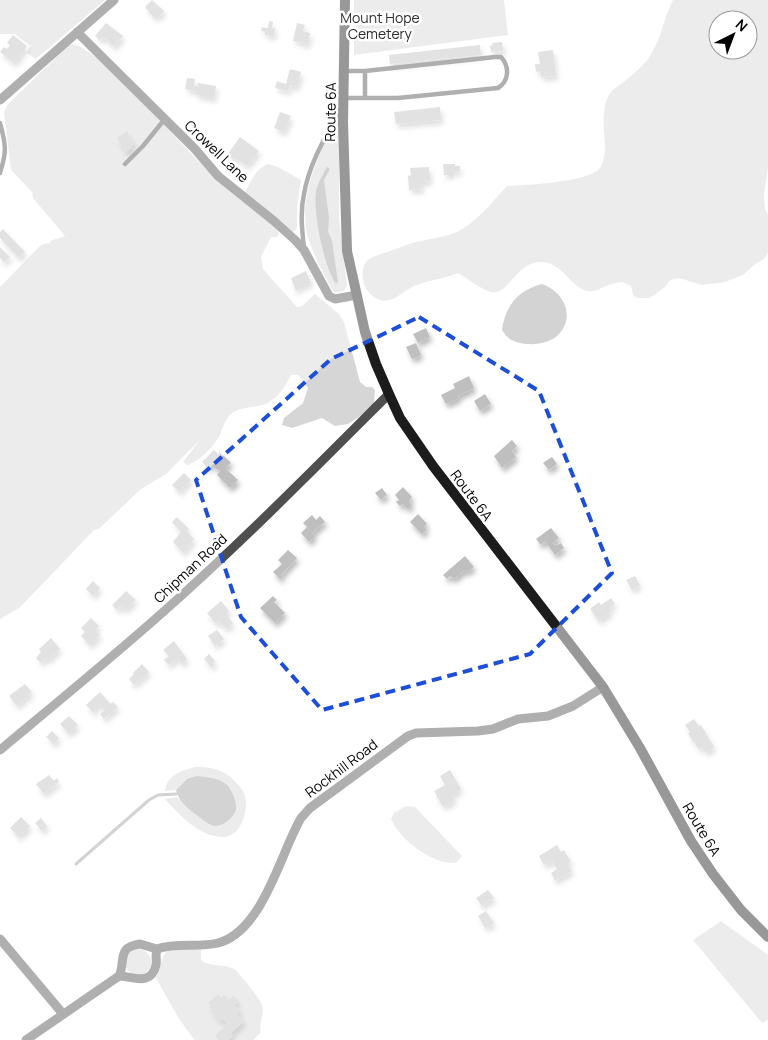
<svg xmlns="http://www.w3.org/2000/svg" width="768" height="1040" viewBox="0 0 768 1040" font-family="Manrope,sans-serif">
  <style>
    .green { fill: #d6d6d6; fill-rule: evenodd }
    .water { fill: #9d9d9d }
    .lines { fill: none; stroke-linecap: round; stroke-linejoin: round }
    .stream { stroke: #9d9d9d; stroke-width: 3 }
    .building { fill: #bfbfbf; filter: url(#shadow) }
    .lane { stroke: #4f4f4f; stroke-width: 4.5 }
    .street { stroke: #4f4f4f; stroke-width: 9 }
    .secondary { stroke: #1c1c1c; stroke-width: 10 }
    .marked { fill: none; stroke: #1d4ed8; stroke-width: 4; stroke-dasharray: 10 6; stroke-linejoin: round }
    .labels { text-anchor: middle; dominant-baseline: central; stroke-width: 5; stroke-linejoin: round; paint-order: stroke }
    .park-label { font-size: 14px; fill: #2d2d2d; stroke: #fff }
    .street-label { font-size: 14px; fill: #000; stroke: #fff }
  </style>
  <defs>
    <filter id="shadow"><feDropShadow dx="2.5" dy="4.5" stdDeviation="2.5" flood-color="#0004"/></filter>
  </defs>
  <rect width="100%" height="100%" fill="#fff"/>
  <!-- green -->
  <path class="green" d="M0,0H105L36,59L27,53L30,46L15,34H0Z
    M354,0H504L508,35L354,55Z
    M673,0H768V168L764,194L765,209L768,215V253L765,258L754,265L743,275L725,282L702,285L679,278L670,280L665,287L650,298H637L633,295L631,286L622,282C616,283 610,284 604,287C601,288 597,291 593,291C573,294 565,263 542,262C516,261 509,296 491,292C482,290 467,278 458,273C444,279 429,280 414,286C403,291 393,304 380,300C364,296 356,270 369,259C374,256 381,254 387,252C395,249 404,246 412,243C427,239 443,238 457,232C477,222 492,202 507,186C527,185 587,182 599,169C607,159 605,143 604,132C603,120 603,102 611,92C615,87 622,84 626,80C634,74 642,66 648,59C661,41 663,19 673,0ZM718,20H748V50H718Z
    M73,44C99,48 181,145 206,168C229,189 254,209 278,229L279,235L277,237H271L261,257L263,269L297,307L302,306L315,294L339,314L344,322L360,382L366,387H372L375,390L374,403L368,411L348,424L335,426L322,418L292,428L282,425L284,418L303,403L308,388L298,375H291C286,385 281,394 272,400C260,410 240,404 229,416C224,422 222,431 219,437C211,449 200,461 187,465L183,462L200,440L166,474L141,489L104,524L99,529L94,530L28,599L19,608L0,619V287L40,246L44,244L50,243V241L65,236L33,198L32,192L11,170L4,113L7,105L68,46Z
    M335,115H339V218L347,285L344,291L335,293L332,290C323,272 312,253 307,234C298,193 322,152 335,115Z
    M268,164L278,167L301,180L297,207V227L295,231L292,232L245,192C251,182 255,169 268,164Z
    M195,767C213,766 228,771 239,786C242,789 244,792 245,796C249,812 240,838 222,837C199,836 179,815 165,799L177,797L193,812L212,826L187,779L176,790L165,791C167,774 182,771 195,767Z
    M406,806L415,807L462,856L456,863C433,865 400,840 391,819L394,813Z
    M721,921L768,955V1020L762,1023L693,940Z
    M201,949V959L203,962C212,966 224,964 234,969C238,971 261,1000 262,1005C265,1015 258,1024 261,1032L253,1040H195C179,1022 168,999 156,978C162,969 159,957 169,950Z
    M125 962a13 13 0 1 1 26 0a13 13 0 1 1-26 0Z"/>
  <!-- water -->
  <path class="water" d="M327,167L330,169L324,180L329,218L328,231L332,241L338,282L336,284C324,267 313,213 316,192C317,184 323,174 327,167Z
    M542,284C563,291 576,316 559,334C548,346 523,347 510,339C507,337 504,333 502,330C505,306 518,290 542,284Z
    M197,776C206,777 220,778 227,785C232,790 237,802 236,810C233,819 220,829 211,825C206,823 200,817 195,814C187,808 178,800 176,790L187,779Z"/>
  <g class="lines">
    <!-- stream -->
    <path class="stream" d="M76,864L149,800L158,795L176,794"/>
  </g>
  <!-- building -->
  <path class="building" d="M152,0L164,11L159,17L157,15L154,18L145,7Z
    M269,21L273,22L272,28H275L274,36L265,35V32L261,31L262,27L268,28Z
    M106,23L123,36L114,47L103,37L100,40L95,36Z
    M297,23L305,25L303,31L310,33L308,44L293,41Z
    M13,35L27,46L14,63L0,52L4,47L7,49L10,45L7,43Z
    M502,42L503,51L491,52L490,46L493,45L492,43Z
    M480,45L481,55L390,64L389,55Z
    M553,50L556,76L541,77L540,71L536,72L535,64H540L538,52Z
    M290,69L301,72L297,87L290,85L288,91L275,88L277,81L286,84Z
    M187,78L195,79L194,86H198V83L216,86L214,98L196,95V91L185,89Z
    M440,107L441,120L396,124L394,112Z
    M280,112L291,116L284,132L274,128Z
    M127,131L134,144L131,146L132,148L125,152L117,138Z
    M240,137L259,151L247,166L236,158L234,160L227,155Z
    M443,164H455V166H460V171H452V175H444Z
    M429,167L430,181L421,182L422,189L409,190L408,176L411,175L410,168Z
    M3,229L25,252L19,258L0,238V232Z
    M0,247L10,257L4,262L0,258Z
    M306,271L311,283L299,287V289L296,291L291,278Z
    M426,328L430,337L418,343L413,334Z
    M416,343L421,355L412,359L406,347Z
    M469,376L474,388L458,396L459,398L446,404L441,395L455,388L453,384Z
    M485,394L491,404L480,411L474,401Z
    M512,440L517,446L512,451L516,457L502,468L494,456Z
    M214,450L218,454L220,452L231,463L225,468L238,480L230,488L217,475L220,471L213,467L215,465L213,463L208,468L202,462Z
    M552,457L557,464L549,470L543,463Z
    M184,473L191,480L179,492L172,485Z
    M403,487L412,497L409,501L412,505L408,509L403,504L400,506L396,502L399,500L395,495Z
    M382,488L387,495L381,500L375,493Z
    M418,514L427,524L424,527L427,530L422,534L410,522Z
    M312,515L316,520L320,516L325,522L312,533L315,536L309,542L301,533L307,527L303,523Z
    M177,517L189,529L187,531L194,539L183,553L173,542L181,532L172,522Z
    M551,528L559,538L553,543L555,546L561,543L564,548L555,555L545,541L541,545L536,539Z
    M288,550L297,558L281,575L283,576L280,579L273,572L282,564L278,560Z
    M465,556L474,567L467,572L465,570L454,579L450,576L447,579L443,575Z
    M635,576L640,585L632,590L626,580Z
    M93,581L100,588L93,596L86,589Z
    M126,591L136,600L125,610L121,606L117,610L112,605Z
    M273,596L277,600L274,602L285,613L275,623L260,608Z
    M611,598L615,604L609,608L612,611L599,621L590,609L599,602L601,605Z
    M221,601L229,611L226,615L233,623L226,629L219,621L216,624L207,613Z
    M91,618L99,626L95,631L100,635L90,645L81,636L85,632L81,628Z
    M217,630L224,639L215,646L208,636Z
    M51,638L60,649L48,660L46,658L41,663L36,658L41,652L39,649Z
    M174,641L187,659L182,664L177,658L169,665L164,660L169,656L163,650Z
    M209,654L215,661L213,663L214,665L211,667L204,659Z
    M142,664L149,672L134,685L129,679L134,674L133,673Z
    M25,684L32,692L17,706L9,696Z
    M100,692L110,704L113,702L118,707L104,719L100,714L105,710L99,704L94,709L96,711L94,713L86,705Z
    M69,716L78,725L69,734L60,724Z
    M694,719L699,726L701,725L714,747L706,753L702,747L699,749L688,734L690,732L685,725Z
    M52,731L59,738L54,744L46,737Z
    M450,770L461,789L452,795L455,800L443,807L434,791L445,785L440,776Z
    M49,775L54,781L57,778L59,782L44,794L36,784Z
    M21,817L30,826L19,837L10,828Z
    M41,818L47,826L42,831L35,823Z
    M557,845L561,852L564,850L571,862L567,864L572,871L555,881L551,873L557,869L552,861L544,865L539,856Z
    M488,890L494,898L482,906L476,898Z
    M486,911L494,923L485,928L478,916Z
    M218,994L221,998L224,995L229,1000L233,996L237,999L238,1001L234,1005L240,1011L237,1014L244,1021L231,1033L233,1036L228,1040H219L215,1036L227,1024L222,1019L220,1021L213,1014L215,1012L209,1007L211,1005L208,1003Z"/>
  <g class="lines">
    <!-- lane -->
    <path class="lane" d="M343,98H365V71H344
      M365,98H398L498,88C509,81 510,67 501,57H495L365,71
      M0,123C6,145 7,151 0,173
      M125,164L143,146L164,120
      M304,248C302,230 300,212 304,194C309,164 326,136 340,109"/>
    <!-- street -->
    <path class="street" d="M77,32L195,149L218,176L274,221L295,240L304,250L329,296L335,299L357,295
      M0,100L114,0
      M0,750C54,705 109,660 162,613C241,543 315,468 389,394
      M0,939L63,1014
      M140,944L157,949C155,955 157,960 156,965C151,987 132,976 119,976C126,962 116,947 140,944Z
      M157,949C176,942 198,948 218,943C263,931 280,854 301,818L310,808L408,736L416,733L478,731L493,729L518,719L548,716L573,706L603,687
      M26,1040L119,976"/>
    <!-- secondary -->
    <path class="secondary" d="M345,0L343,122L347,251L365,332L376,364L389,394L400,418L433,466L603,687L640,748L691,841L713,874L741,910L768,937"/>
  </g>
  <!-- marked area -->
  <path d="M0 0H768V1040H0ZM419,317L539,391L612,573L530,654L322,710L241,617L196,480L331,359Z" fill="#fff" fill-opacity=".55" fill-rule="evenodd"/>
  <path class="marked" d="M419,317L539,391L612,573L530,654L322,710L241,617L196,480L331,359Z"/>
  <g class="labels">
    <!-- park labels -->
    <g class="park-label">
      <text x="380" y="17">Mount Hope<tspan x="380" dy="16">Cemetery</tspan></text>
    </g>
    <!-- street labels -->
    <g class="street-label">
      <text transform="translate(330 112) rotate(-89)">Route 6A</text>
      <text transform="translate(217 151) rotate(44)">Crowell Lane</text>
      <text transform="translate(472 495) rotate(53)">Route 6A</text>
      <text transform="translate(190 568) rotate(-43)">Chipman Road</text>
      <text transform="translate(341 768) rotate(-37)">Rockhill Road</text>
      <text transform="translate(702 829) rotate(59)">Route 6A</text>
    </g>
  </g>
  <!-- north arrow -->
  <g transform="translate(733 35) rotate(42)"><circle r="24" fill="#ffffff" stroke="#999999"/>
  <path d="M0-4L9 19L0 12L-9 19Z" fill="#000000"/>
  <text y="-8" font-size="14" font-weight="bold" text-anchor="middle" fill="#000000">N</text>
  </g>
</svg>
